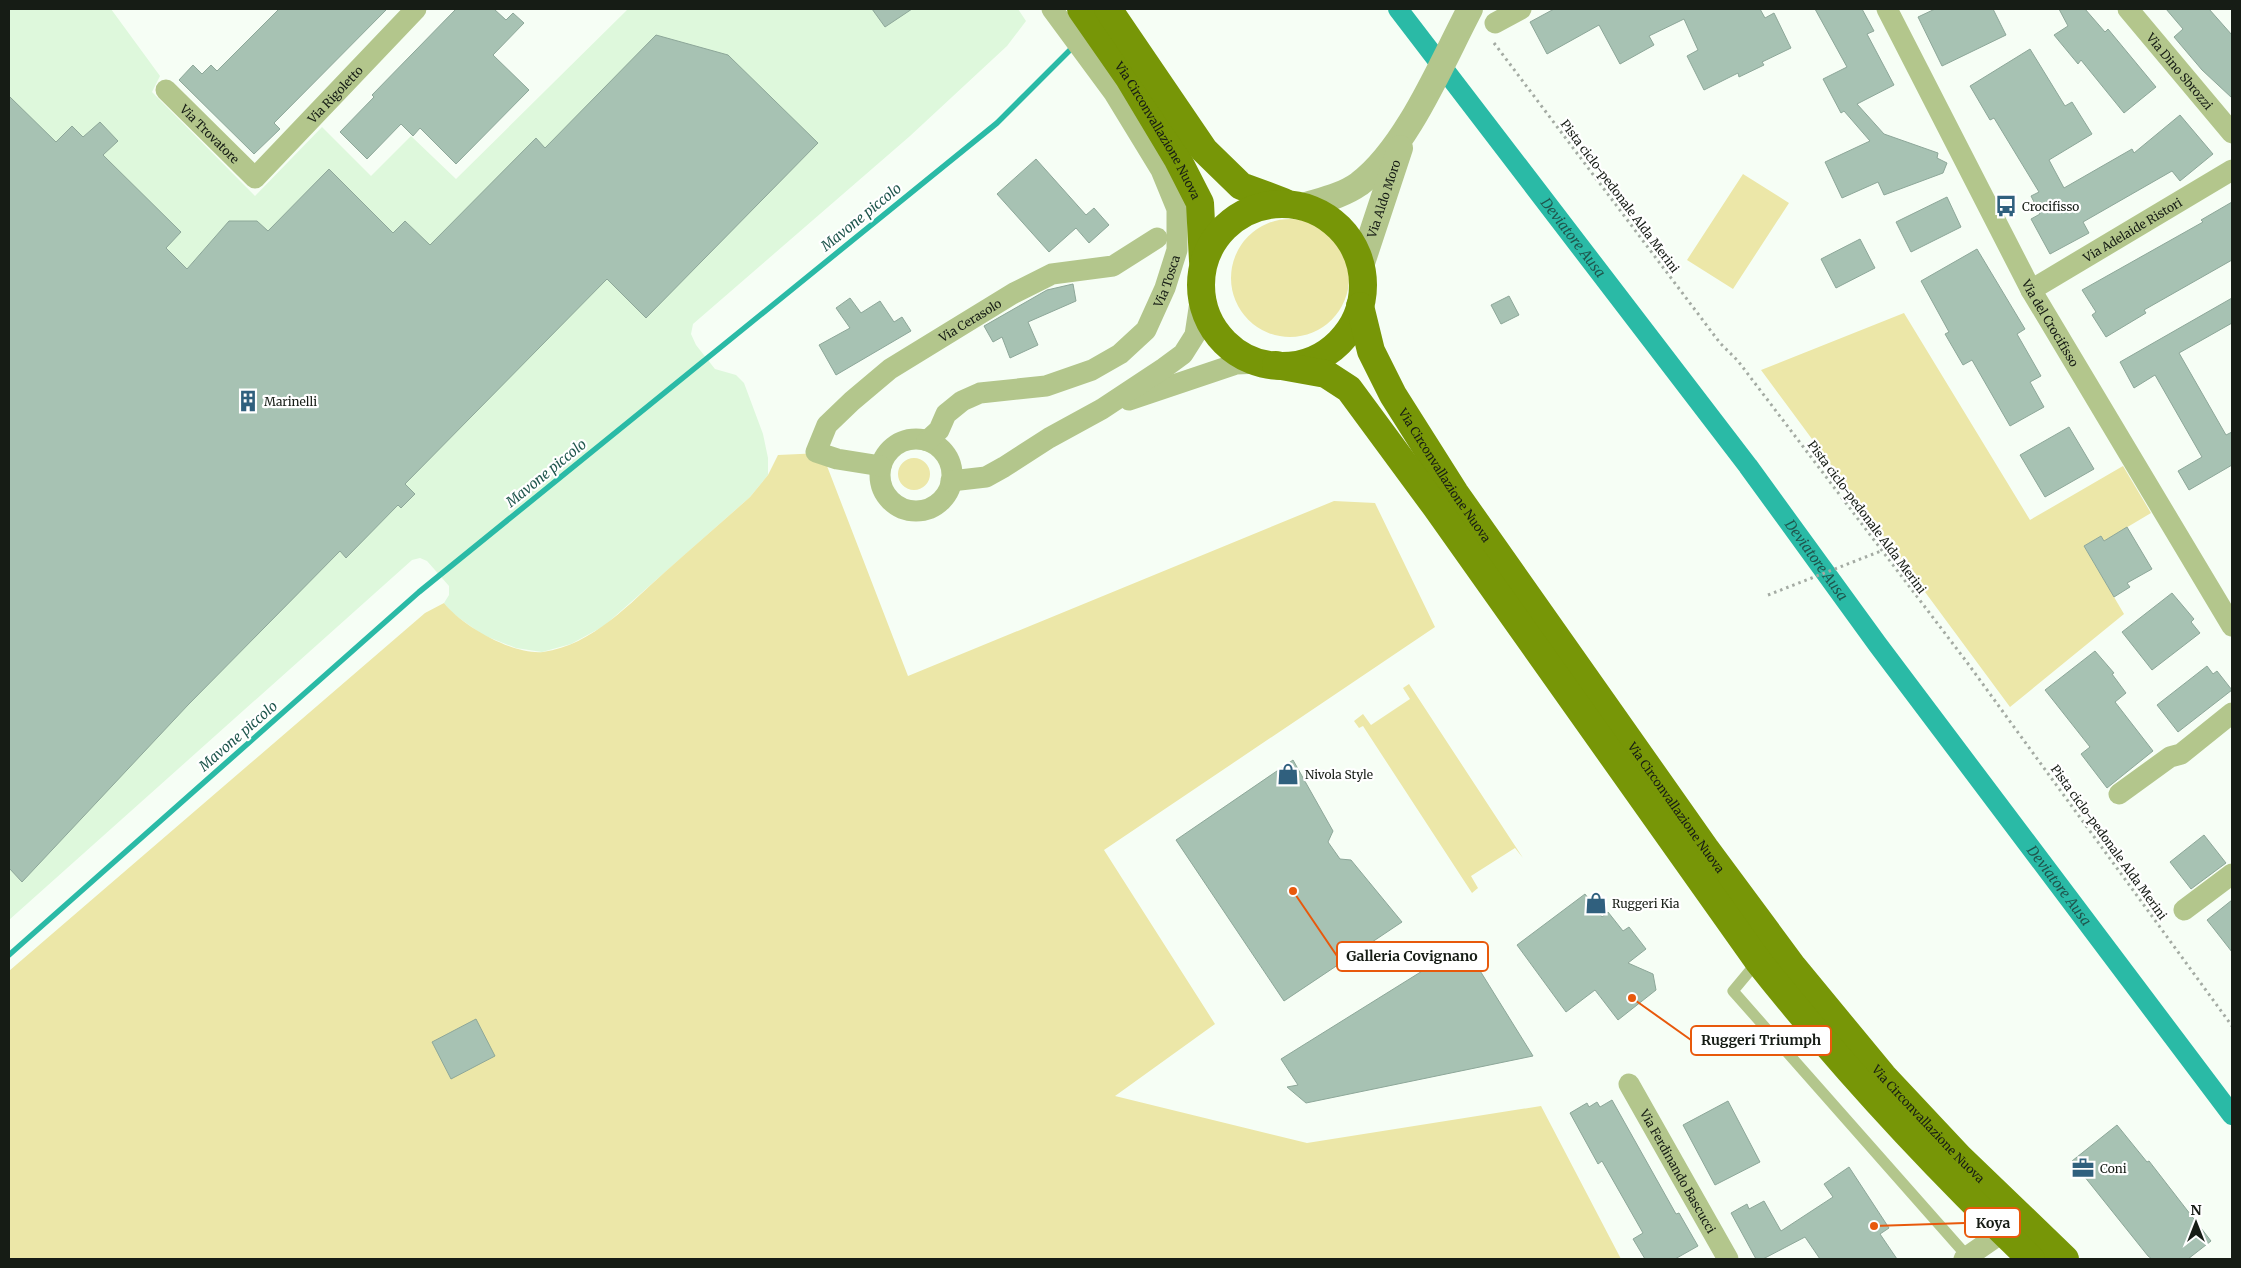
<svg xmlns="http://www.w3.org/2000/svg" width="2241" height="1268" viewBox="0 0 2241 1268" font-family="Merriweather,serif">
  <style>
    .built { fill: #def8dc }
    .green { fill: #ece7a8 }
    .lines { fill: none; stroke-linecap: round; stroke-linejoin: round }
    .stream { stroke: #2abaa6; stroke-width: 5.5 }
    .canal { stroke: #2abaa6; stroke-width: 20 }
    .building { fill: #a7c2b3; stroke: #8da799 }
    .path { stroke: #a4aba3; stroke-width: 3; stroke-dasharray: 2.5 4; stroke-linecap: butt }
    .service { stroke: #b3c68c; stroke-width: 11 }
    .minor { stroke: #b3c68c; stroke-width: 21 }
    .tertiary { stroke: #b3c68c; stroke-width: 26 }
    .primary { stroke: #779607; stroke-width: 28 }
    .labels { text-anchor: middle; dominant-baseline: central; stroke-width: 4.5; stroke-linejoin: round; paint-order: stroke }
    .street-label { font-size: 12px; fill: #161c15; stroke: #fff }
    .poi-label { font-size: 12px; fill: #161c15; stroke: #fff; text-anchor: start }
    .water-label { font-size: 14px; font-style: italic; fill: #1f564d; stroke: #fff }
    .leader { fill: none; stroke: #e8590c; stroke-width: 2 }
    .callout-dot { fill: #e8590c; stroke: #fff; stroke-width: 2 }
    .callout { fill: #fff; stroke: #e8590c; stroke-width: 2 }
    .callout-label { font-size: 14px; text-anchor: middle; font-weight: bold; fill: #161c15 }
  </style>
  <rect width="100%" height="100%" fill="#f6fef5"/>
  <!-- built -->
  <path class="built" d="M9,9H111L160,76L152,92L255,196L322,127L371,176L411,136L456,179L628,9H1018L1026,21L1007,46L910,136L693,324L691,334L696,345L715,369L736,375L744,383L763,434L768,458V475L750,497L604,626L571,644L542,652L516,648L483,635L452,613L444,603L449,595V586L427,561L420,558L412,560L9,920Z"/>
  <!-- green -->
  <path class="green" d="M1743,174L1789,203L1733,289L1687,260Z
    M1231 278a59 59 0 1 1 118 0a59 59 0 1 1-118 0Z
    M1904,313L2030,520L2123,466L2151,513L2104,541L2101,536L2084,546L2124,614L2010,707L1761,370Z
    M822,453L908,676L1334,501L1375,503L1435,627L1104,850L1215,1024L1115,1096L1307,1143L1541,1106L1621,1259H9V971L425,613L444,603C462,626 513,655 543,652C593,645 630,603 665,572C693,547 722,522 750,497L768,475L778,455Z
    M898 474a16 16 0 1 1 32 0a16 16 0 1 1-32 0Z
    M1409,684L1523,858L1515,848L1471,876L1478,888L1472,893L1363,726L1359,728L1354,721L1363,714L1371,725L1410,699L1403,688Z"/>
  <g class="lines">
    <!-- stream -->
    <path class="stream" d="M9,955L419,592L997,123L1073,47"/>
    <!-- canal -->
    <path class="canal" id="s1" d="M1398,9L1748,466L1878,645L2232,1115"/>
  </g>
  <!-- building -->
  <path class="building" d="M279,9H387L274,123L280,129L254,154L179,80L193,65L202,74L211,65L217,71Z
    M456,9H494L506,20L513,13L524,23L493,55L529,90L456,164L420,128L413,136L401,124L367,159L340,132L374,97L372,95Z
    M872,9H912L885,27Z
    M1554,9H1760L1765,18L1774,13L1791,48L1762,62L1764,65L1739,77L1738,73L1704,90L1687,56L1698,50L1684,19L1649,36L1654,45L1620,64L1599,25L1547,54L1530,22Z
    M1815,9H1862L1874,31L1867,34L1894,85L1857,104L1884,134L1938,153L1937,158L1947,163L1943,173L1884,195L1878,182L1842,198L1825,162L1870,141L1844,111L1841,113L1823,79L1847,67Z
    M1935,9H1993L2006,35L1942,66L1918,17Z
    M2059,9H2085L2105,32L2108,29L2156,87L2124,113L2081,60L2078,64L2054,35L2068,26Z
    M2166,9H2209L2232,35V98L2202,70L2174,37L2183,29Z
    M656,35L728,55L818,143L646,318L607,279L405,484L415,494L401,508L398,505L346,558L340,551L188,705L22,882L9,868V96L56,142L72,126L83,137L100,122L118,141L103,155L181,232L166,248L187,269L229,221H257L268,231L329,169L393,233L405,221L430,245L536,138L545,148Z
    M2030,49L2065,106L2072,102L2092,134L2049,160L2064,188L2132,149L2134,153L2180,115L2213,154L2180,181L2172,171L2083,222L2089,233L2050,254L2031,219L2040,214L2031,196L2039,192L1994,118L1990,120L1970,86Z
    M1036,159L1086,215L1094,208L1109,225L1089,243L1076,228L1049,252L997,194Z
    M1947,197L1961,227L1911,252L1896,222Z
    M2232,202V260L2144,310L2146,313L2106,337L2092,315L2096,312L2082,290L2203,222L2201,220Z
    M1860,239L1875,268L1836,288L1821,259Z
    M1977,249L2025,329L2017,334L2041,376L2030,382L2044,407L2010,426L1972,360L1963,365L1945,334L1949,332L1921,281Z
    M1073,284L1076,301L1028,322L1038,345L1010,358L1002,337L993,342L984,326L1047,290Z
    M1509,296L1519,315L1501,324L1491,305Z
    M850,298L861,313L880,301L894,322L902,317L911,331L836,375L819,345L850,328L836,308Z
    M2232,298V323L2179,353L2226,435L2232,432V465L2189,490L2178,471L2202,457L2155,375L2134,388L2120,362Z
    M2069,427L2094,469L2045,497L2020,455Z
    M2127,527L2152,569L2127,583L2130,587L2114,597L2084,546L2101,536L2104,541Z
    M2172,593L2194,619L2191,622L2200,633L2152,670L2122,632Z
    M2095,651L2114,673L2112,674L2126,693L2115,702L2153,751L2107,788L2081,754L2090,747L2045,690Z
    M2207,666L2213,674L2217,671L2232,690L2178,732L2157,705Z
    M1293,760L1333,831L1328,842L1340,859L1351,860L1402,922L1284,1001L1176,840Z
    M2204,835L2226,863L2191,889L2170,862Z
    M1585,894L1602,917L1608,912L1623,931L1629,927L1646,949L1628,963L1653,974L1656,990L1618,1020L1595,990L1566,1012L1517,945Z
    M2232,900V952L2207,920Z
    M1464,945L1533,1056L1306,1103L1287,1087L1298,1085L1281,1059Z
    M476,1019L495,1056L451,1079L432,1042Z
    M1612,1100L1676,1214L1679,1213L1698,1246L1675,1259H1645L1633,1239L1643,1233L1602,1161L1598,1164L1570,1113L1587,1103L1589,1107L1597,1102L1600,1107Z
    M1728,1101L1760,1162L1715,1185L1683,1125Z
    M2117,1125L2147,1162L2149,1161L2211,1241L2188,1259H2152L2148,1256L2072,1161Z
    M1849,1167L1889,1228L1880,1234L1897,1259H1820L1805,1237L1763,1259H1756L1731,1213L1747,1204L1749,1209L1764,1201L1781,1231L1833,1197L1824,1184Z"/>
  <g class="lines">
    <!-- path -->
    <path class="path" d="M1494,43L1720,343L1738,361L1966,661L2232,1026
      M1768,595L1881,551"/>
    <!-- service -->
    <path class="service" d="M1758,961L1733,991L1967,1256"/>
    <!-- minor -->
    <g class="minor">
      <path id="s2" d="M1887,9L2031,290L2232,626"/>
      <path id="s3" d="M2128,9L2232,133"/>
      <path d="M1495,23L1521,9"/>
      <path id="s4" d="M166,90L255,178L416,9"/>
      <path id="s5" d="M2031,290L2232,170"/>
      <path d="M1129,400L1236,364L1261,363"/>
      <circle cx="916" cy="475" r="36"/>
      <path id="s6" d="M927,441L939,430L946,414L962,401L980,393L1046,386L1092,370L1120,354L1146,330L1165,288L1177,250V209L1161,170L1114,93L1052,9"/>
      <path id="s7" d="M881,466L837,459L816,452L827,425L852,401L890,369L1014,293L1052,274L1113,266L1157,238"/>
      <path d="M951,481L986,477L1004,467L1049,438L1102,409L1164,368L1183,354L1195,335L1201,295"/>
      <path d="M2119,794L2170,757L2181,754L2232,713"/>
      <path d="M2184,910L2232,874"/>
      <path id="s8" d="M1629,1084L1728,1259"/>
      <path d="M1964,1259L2003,1232"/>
    </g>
    <!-- tertiary -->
    <g class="tertiary">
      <path d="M1303,206C1322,200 1342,196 1359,184C1407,148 1442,62 1470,9"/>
      <path id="s9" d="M1361,266L1400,148"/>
    </g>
    <!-- primary -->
    <g class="primary">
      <path id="s10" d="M1081,9L1129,78L1177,158L1200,203L1203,261"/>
      <path d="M1108,9L1204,150L1241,186L1284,202"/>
      <circle cx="1282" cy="285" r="81"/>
      <path id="s11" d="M1360,306L1371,351L1393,395L1455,493L1705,848L1793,967L1883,1076L1959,1157L2065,1259"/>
      <path d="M1276,365L1326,374L1349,389L1436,507L1758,961C1841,1066 1934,1166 2031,1259"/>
    </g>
  </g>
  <!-- icons -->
  <defs>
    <g id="bus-bare" transform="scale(1.725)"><path d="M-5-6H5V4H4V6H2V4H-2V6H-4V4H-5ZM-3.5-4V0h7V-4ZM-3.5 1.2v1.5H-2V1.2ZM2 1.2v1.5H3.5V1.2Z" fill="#30607e" stroke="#fff" stroke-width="2.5" paint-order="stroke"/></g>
    <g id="building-bare" transform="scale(1.725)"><path d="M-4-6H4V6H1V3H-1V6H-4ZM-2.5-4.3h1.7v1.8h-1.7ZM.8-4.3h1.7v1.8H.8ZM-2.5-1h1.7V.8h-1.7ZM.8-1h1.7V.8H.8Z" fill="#30607e" stroke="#fff" stroke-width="2.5" paint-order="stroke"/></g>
    <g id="shop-bare" transform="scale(1.725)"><path d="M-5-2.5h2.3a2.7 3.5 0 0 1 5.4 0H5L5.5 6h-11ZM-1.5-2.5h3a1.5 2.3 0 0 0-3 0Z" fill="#30607e" stroke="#fff" stroke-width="2.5" paint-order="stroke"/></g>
    <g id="office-bare" transform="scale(1.725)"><path d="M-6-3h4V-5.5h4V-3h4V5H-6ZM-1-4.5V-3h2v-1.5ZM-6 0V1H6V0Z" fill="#30607e" stroke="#fff" stroke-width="2.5" paint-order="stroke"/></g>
  </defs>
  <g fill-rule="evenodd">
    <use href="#bus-bare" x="2006" y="206"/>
    <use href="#building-bare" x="248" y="401"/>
    <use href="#shop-bare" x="1288" y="774"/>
    <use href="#shop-bare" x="1596" y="903"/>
    <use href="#office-bare" x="2083" y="1168"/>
  </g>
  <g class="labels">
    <!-- street labels -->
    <g class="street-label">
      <text stroke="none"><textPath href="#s3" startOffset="81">Via Dino Sbrozzi</textPath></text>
      <text stroke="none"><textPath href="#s4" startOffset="241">Via Rigoletto</textPath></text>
      <text stroke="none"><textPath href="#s10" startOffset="144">Via Circonvallazione Nuova</textPath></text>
      <text stroke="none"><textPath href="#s4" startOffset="62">Via Trovatore</textPath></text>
      <text transform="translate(1620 196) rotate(53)">Pista ciclo-pedonale Alda Merini</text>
      <text stroke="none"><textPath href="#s9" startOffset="71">Via Aldo Moro</textPath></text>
      <text stroke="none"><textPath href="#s5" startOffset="118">Via Adelaide Ristori</textPath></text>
      <text stroke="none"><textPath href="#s6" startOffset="310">Via Tosca</textPath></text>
      <text stroke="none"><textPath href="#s7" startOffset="274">Via Cerasolo</textPath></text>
      <text stroke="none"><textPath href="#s2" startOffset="354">Via del Crocifisso</textPath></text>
      <text stroke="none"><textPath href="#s11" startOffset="191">Via Circonvallazione Nuova</textPath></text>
      <text transform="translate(1867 517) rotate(53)">Pista ciclo-pedonale Alda Merini</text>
      <text stroke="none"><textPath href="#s11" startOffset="596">Via Circonvallazione Nuova</textPath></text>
      <text transform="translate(2109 842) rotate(54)">Pista ciclo-pedonale Alda Merini</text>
      <text stroke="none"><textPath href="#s11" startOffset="1001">Via Circonvallazione Nuova</textPath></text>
      <text stroke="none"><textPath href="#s8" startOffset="100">Via Ferdinando Bascucci</textPath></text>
    </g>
    <!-- poi labels -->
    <g class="poi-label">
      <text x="2022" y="206">Crocifisso</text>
      <text x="264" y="401">Marinelli</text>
      <text x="1305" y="774">Nivola Style</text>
      <text x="1612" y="903">Ruggeri Kia</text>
      <text x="2100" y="1168">Coni</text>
    </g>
    <!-- water labels -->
    <g class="water-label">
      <text transform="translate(861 217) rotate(-39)">Mavone piccolo</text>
      <text stroke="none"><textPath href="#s1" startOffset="288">Deviatore Ausa</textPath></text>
      <text transform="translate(546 473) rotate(-39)">Mavone piccolo</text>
      <text stroke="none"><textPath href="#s1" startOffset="692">Deviatore Ausa</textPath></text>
      <text transform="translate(238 736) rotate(-41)">Mavone piccolo</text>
      <text stroke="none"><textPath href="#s1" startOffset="1098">Deviatore Ausa</textPath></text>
    </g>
  </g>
  <!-- callouts -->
  <path class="leader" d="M1293 891L1337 956M1632 998L1691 1040M1874 1226L1965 1223"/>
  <g class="callout-dot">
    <circle cx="1293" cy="891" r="5"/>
    <circle cx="1632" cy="998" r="5"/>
    <circle cx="1874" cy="1226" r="5"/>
  </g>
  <g class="callout">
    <rect x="1337" y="942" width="151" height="29" rx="5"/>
    <rect x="1691" y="1026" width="140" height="29" rx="5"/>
    <rect x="1965" y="1208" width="55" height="29" rx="5"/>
  </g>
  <g class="callout-label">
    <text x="1412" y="961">Galleria Covignano</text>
    <text x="1761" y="1045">Ruggeri Triumph</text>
    <text x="1993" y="1228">Koya</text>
  </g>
  <!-- border -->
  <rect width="2241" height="1268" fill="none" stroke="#161c15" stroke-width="20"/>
  <!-- north arrow -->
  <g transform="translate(2196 1223)" stroke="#ffffff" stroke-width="4" paint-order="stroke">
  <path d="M0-4L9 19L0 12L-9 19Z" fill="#161c15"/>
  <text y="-8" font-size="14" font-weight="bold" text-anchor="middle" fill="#161c15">N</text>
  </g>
</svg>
